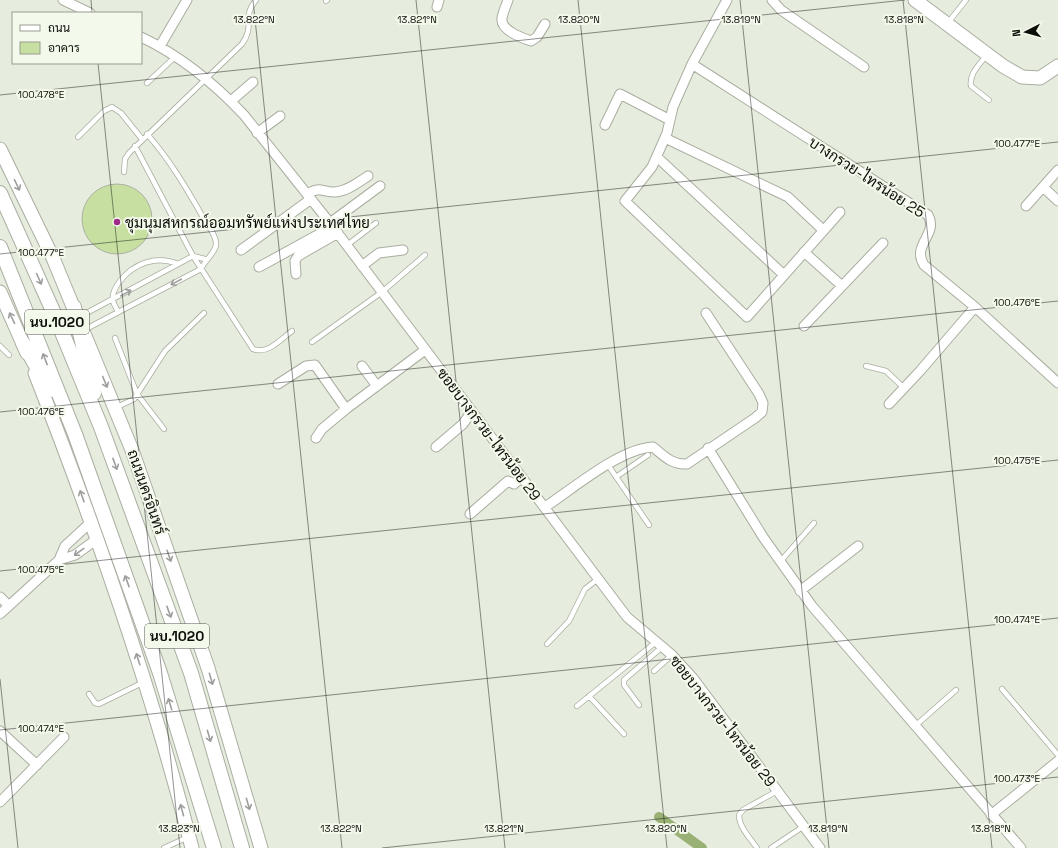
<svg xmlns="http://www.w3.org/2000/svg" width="1058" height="848" viewBox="0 0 1058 848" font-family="'Space Grotesk',Sarabun,sans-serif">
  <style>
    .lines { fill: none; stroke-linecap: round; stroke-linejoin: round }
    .canal { stroke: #9ab175; stroke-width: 10 }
    .building { fill: #c7e0a1; stroke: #abb1a3 }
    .lane-casing { stroke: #a9aea1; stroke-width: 6 }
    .street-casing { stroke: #a9aea1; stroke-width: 11 }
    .secondary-casing { stroke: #a9aea1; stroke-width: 15 }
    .primary-casing { stroke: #a9aea1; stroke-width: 16 }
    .lane { stroke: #fff; stroke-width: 4.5 }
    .street { stroke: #fff; stroke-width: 9 }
    .secondary { stroke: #fff; stroke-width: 13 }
    .primary { stroke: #fff; stroke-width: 14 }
    .oneway { stroke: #9e9f9d }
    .ticks { fill: none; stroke: #0c0e0a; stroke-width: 1; stroke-opacity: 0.45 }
    .poi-dot { fill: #9c2b89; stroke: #f4faeb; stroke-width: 1.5 }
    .labels { text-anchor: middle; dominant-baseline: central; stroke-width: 4; stroke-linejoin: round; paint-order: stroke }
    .shield { fill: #f4faeb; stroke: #52554e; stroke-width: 1 }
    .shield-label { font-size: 14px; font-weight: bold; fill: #0c0e0a }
    .street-label { font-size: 15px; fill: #0c0e0a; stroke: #f4faeb }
    .poi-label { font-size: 15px; fill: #0c0e0a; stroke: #f4faeb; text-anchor: start }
    .ticks-label { font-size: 10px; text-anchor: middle; fill: #0c0e0a; stroke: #f4faeb; stroke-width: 4; stroke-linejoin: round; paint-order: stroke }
  </style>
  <rect width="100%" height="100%" fill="#e6ecde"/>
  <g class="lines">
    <!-- canal -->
    <path class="canal" d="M659,817L702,848"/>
  </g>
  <!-- building -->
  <path class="building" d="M82 219a35 35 0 1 1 70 0a35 35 0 1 1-70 0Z"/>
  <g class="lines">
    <!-- lane casing -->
    <g class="lane-casing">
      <path id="lane" d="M326,1L327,0
        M947,24L966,0
        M986,56C979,65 969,74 971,86L989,100
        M147,83L176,56
        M78,137L104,111L112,107L121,113L142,139
        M135,146L193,256L253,349C268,355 281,339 292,331
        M124,172L125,159L129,153L242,44C256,24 241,18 256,0
        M346,246L376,223
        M118,312C117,309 114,305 113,301C112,294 116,286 120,281C134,263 157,255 178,264
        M79,317L193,256L205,259
        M84,330L201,269C205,260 217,251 216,243C216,235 208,226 204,219C187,189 170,160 147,134
        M115,338L137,394L164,429
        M312,342L382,292L425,255
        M0,346L9,355
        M866,366L886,371L904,388
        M115,408L134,399L165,351L204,313
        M608,465L649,525
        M616,477L648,455
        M780,562L814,523
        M547,644L569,621L585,589L598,579
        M654,671L672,655
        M1002,689L1058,755
        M89,694L95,703L99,704L144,682
        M589,696L624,734
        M639,705L624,685V680L662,647
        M577,706L656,642
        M915,726L956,690
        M164,848L188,837
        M757,848C750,838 739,827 739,815L743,810L777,791
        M771,848L804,826"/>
    </g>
    <!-- street casing -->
    <g class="street-casing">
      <path id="street" d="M63,0L90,13
        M508,0C506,6 503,12 502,18C500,30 522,38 531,41L537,37L545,24
        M727,0L692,64L673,107L667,133L652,167L625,201L747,317L840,212
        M772,0L781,10L864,67
        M437,7L439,0
        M141,37C181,56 214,83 244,115L330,223L627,617L672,655L693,678L820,848
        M160,46L187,0
        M692,64L928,215C939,234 911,245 924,265L975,307L1058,383
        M231,101L253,82
        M605,125L620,94L670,120
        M257,133L280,116
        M665,138L788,197L823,230
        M657,157L784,275
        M1043,187L1058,201
        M307,194C321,186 321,192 334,192C346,192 359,182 368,176
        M1026,206L1058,170
        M330,223L380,186
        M241,250L311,199
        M804,252L842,286
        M362,266L379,253L403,250
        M259,267L332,227
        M296,274L295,261L298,256L338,233
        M804,326L883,243
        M362,366L377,386
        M278,384L306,366L315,365L346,409L425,350
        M889,404L920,371L975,307
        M316,438L322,429L346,409
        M436,447L463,424L472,411
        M708,448L763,537L812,606L1021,848
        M545,507C574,488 619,449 653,447C664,456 672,465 687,464L755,418L762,412L763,403L759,394L706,313
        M470,514L508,481L514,484L522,477
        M59,560L75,555L97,539
        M800,591L858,546
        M0,597L8,605
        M0,614L59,560L65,546L91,522
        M0,731L37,765
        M0,802L64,737
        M991,815L1058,761"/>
    </g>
    <!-- secondary casing -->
    <g class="secondary-casing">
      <path id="secondary" d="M915,0L1003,66L1022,77L1040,78L1058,66
        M0,149L53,258L132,450L208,668L261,848
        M0,292L27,353
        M35,373C96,529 151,686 192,848"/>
    </g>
    <!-- primary casing -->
    <g class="primary-casing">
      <path id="primary" d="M0,193L57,320L101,427L191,673L242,848
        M0,247L75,434L160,673L214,848
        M74,307L94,393
        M23,343L50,390"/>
    </g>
    <!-- lane -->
    <use href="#lane" class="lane"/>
    <!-- street -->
    <use href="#street" class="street"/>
    <!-- secondary -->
    <use href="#secondary" class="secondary"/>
    <!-- primary -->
    <use href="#primary" class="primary"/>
  </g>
  <!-- one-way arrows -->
  <defs><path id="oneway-shaft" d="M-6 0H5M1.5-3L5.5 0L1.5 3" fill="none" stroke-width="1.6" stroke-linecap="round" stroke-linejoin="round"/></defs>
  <g class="oneway">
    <use href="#oneway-shaft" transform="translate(17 185) rotate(64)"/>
    <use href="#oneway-shaft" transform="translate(39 279) rotate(66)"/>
    <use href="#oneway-shaft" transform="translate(176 282) rotate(152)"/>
    <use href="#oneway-shaft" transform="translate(126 293) rotate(-29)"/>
    <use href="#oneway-shaft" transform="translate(12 318) rotate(-115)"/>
    <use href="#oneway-shaft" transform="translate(45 359) rotate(-111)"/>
    <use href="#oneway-shaft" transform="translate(105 382) rotate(68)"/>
    <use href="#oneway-shaft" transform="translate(115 464) rotate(70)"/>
    <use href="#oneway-shaft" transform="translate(82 496) rotate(-110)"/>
    <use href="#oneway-shaft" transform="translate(79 552) rotate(144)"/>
    <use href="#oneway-shaft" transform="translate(169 556) rotate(71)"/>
    <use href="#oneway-shaft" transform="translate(127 581) rotate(-110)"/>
    <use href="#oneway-shaft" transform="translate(169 612) rotate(70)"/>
    <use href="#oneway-shaft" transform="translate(138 659) rotate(-108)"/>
    <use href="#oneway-shaft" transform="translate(211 679) rotate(74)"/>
    <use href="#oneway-shaft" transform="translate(170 704) rotate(-107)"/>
    <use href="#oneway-shaft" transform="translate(209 736) rotate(74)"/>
    <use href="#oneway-shaft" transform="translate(248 804) rotate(74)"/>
    <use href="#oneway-shaft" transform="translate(182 810) rotate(-105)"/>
  </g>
  <!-- ticks -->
  <path class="ticks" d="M91,0L92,13M253,0L342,848M416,0L505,848M578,0L667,848M740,0L829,848M903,0L992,848M98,63L180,848M0,95L905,0M0,254L1058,142M0,412L1058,301M0,571L1058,460M0,679L18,848M0,730L1058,618M382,848L1058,777"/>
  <!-- markers -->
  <circle class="poi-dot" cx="117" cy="222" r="4"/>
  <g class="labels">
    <!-- shield labels -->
    <g class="shield">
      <rect x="25" y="310" width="64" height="24" rx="3"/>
      <rect x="145" y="624" width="64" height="24" rx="3"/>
    </g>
    <g class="shield-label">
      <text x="57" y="322">นบ.1020</text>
      <text x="177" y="636">นบ.1020</text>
    </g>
    <!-- street labels -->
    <g class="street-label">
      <text transform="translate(867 177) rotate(33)">บางกรวย-ไทรน้อย 25</text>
      <text transform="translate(489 434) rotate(53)">ซอยบางกรวย-ไทรน้อย 29</text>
      <text transform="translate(147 492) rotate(71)">ถนนนครอินทร์</text>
      <text transform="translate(723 721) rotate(52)">ซอยบางกรวย-ไทรน้อย 29</text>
    </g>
    <!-- poi labels -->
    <g class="poi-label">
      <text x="125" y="222">ชุมนุมสหกรณ์ออมทรัพย์แห่งประเทศไทย</text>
    </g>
  </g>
  <g class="ticks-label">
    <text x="254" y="23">13.822°N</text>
    <text x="417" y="23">13.821°N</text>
    <text x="579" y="23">13.820°N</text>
    <text x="741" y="23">13.819°N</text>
    <text x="904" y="23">13.818°N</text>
    <text x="41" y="98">100.478°E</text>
    <text x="1017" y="147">100.477°E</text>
    <text x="41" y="256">100.477°E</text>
    <text x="1017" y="306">100.476°E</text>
    <text x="41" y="415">100.476°E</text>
    <text x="1017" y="464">100.475°E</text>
    <text x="41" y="573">100.475°E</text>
    <text x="1017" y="623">100.474°E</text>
    <text x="41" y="732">100.474°E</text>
    <text x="1017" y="782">100.473°E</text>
    <text x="179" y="832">13.823°N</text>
    <text x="341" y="832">13.822°N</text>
    <text x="504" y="832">13.821°N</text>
    <text x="666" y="832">13.820°N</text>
    <text x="828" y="832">13.819°N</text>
    <text x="991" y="832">13.818°N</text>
  </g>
  <!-- legend -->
  <rect x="12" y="12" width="130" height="52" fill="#f4faeb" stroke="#979c91"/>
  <rect x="20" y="25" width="20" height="6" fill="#ffffff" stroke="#979c91"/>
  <text x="48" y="32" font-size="12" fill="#0c0e0a">ถนน</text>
  <rect x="20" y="42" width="20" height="12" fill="#c7e0a1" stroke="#979c91"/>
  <text x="48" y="52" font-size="12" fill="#0c0e0a">อาคาร</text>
  <!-- north arrow -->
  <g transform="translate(1026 32) rotate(264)" stroke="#f4faeb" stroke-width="3" paint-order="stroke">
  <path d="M0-3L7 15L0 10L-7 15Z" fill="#0c0e0a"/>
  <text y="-6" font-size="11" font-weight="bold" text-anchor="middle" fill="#0c0e0a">N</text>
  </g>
</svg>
